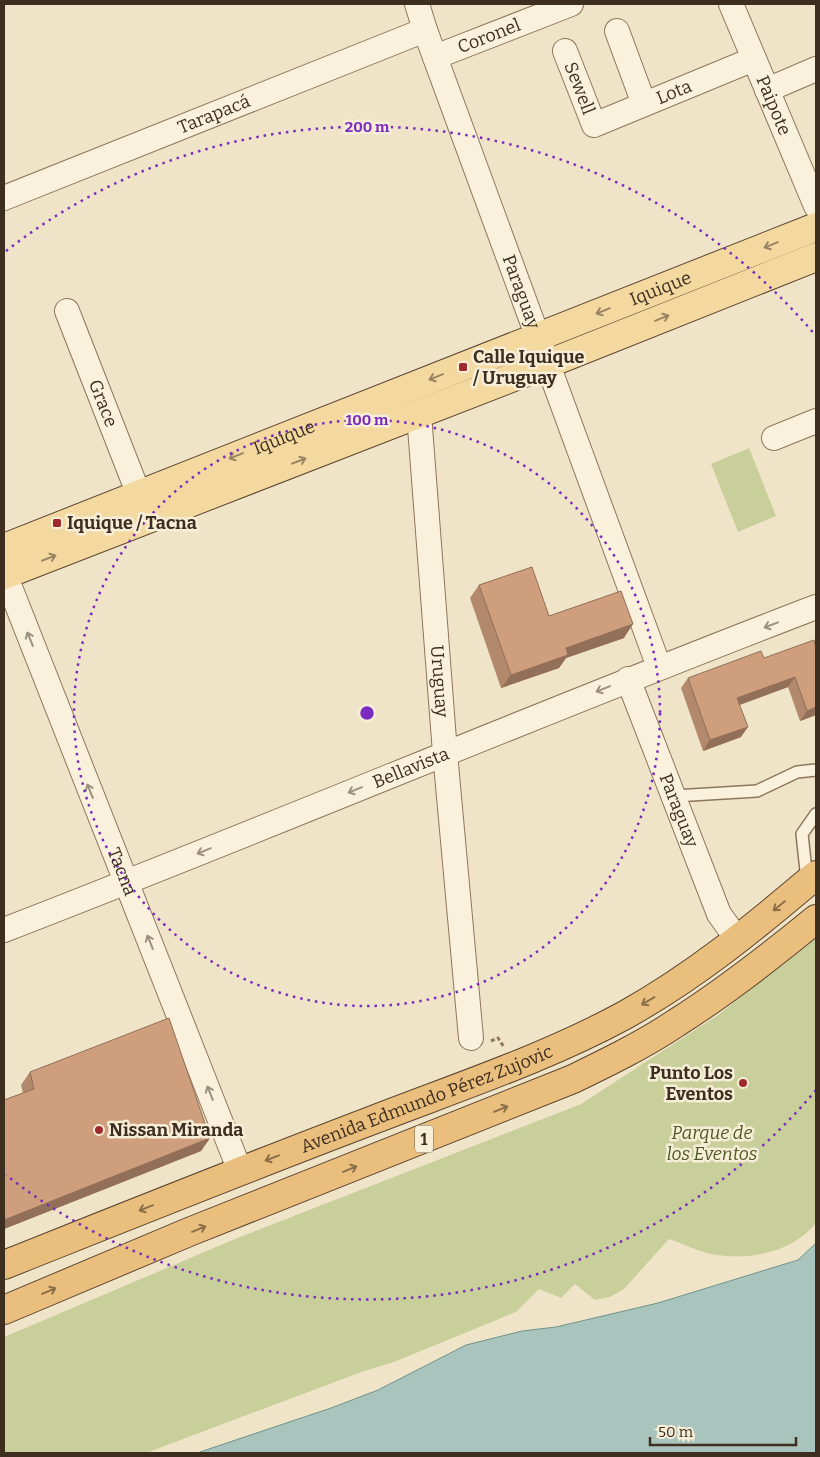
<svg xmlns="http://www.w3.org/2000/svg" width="820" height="1457" viewBox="0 0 820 1457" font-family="Bitter,serif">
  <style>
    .green { fill: #c9cf9b }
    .water { fill: #a9c4bc; stroke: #6f938a }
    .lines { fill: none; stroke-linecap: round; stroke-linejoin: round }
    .service-casing { stroke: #8d765c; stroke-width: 14 }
    .minor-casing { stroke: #8d765c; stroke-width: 26 }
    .primary-casing { stroke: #5b4430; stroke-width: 30 }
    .trunk-casing { stroke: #5b4430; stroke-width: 30 }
    .path { stroke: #8d765c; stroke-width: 3; stroke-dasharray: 4 2.5; stroke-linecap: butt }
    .service { stroke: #faf1dc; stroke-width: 11 }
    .minor { stroke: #faf1dc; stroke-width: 24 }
    .primary { stroke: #f3d9a0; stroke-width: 28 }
    .trunk { stroke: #eabe7c; stroke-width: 28 }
    .wall { fill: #b2896c }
    .shaded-wall { fill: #916f58 }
    .building { fill: #cf9f7d; stroke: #916f58 }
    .oneway { stroke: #988460 }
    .oneway2 { stroke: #9c907e }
    .oneway3 { stroke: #8b6f49 }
    .ring { fill: none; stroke: #7b2cbf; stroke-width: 2.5; stroke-dasharray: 2.5 5 }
    .poi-dot { fill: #9e2a2b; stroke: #f7eed8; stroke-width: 2 }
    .labels { text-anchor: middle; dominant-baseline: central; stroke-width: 5; stroke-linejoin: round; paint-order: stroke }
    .shield { fill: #f7eed8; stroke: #756857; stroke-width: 1 }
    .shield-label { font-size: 16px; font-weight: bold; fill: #3d2e20 }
    .street-label { font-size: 18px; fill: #3d2e20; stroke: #f7eed8 }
    .poi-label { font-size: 18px; font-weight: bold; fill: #3d2e20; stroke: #f7eed8; text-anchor: start }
    .park-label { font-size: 18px; font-style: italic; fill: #4d5a26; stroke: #f7eed8 }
    .centre { fill: #7b2cbf; stroke: #f7eed8; stroke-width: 2.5 }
    .ring-label { font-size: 15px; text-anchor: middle; font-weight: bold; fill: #7b2cbf; stroke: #f7eed8; stroke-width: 5; stroke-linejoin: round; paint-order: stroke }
  </style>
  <rect width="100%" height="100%" fill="#f0e4c8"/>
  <!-- green -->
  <path class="green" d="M749,448L776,516L738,532L711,464Z
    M816,937V1223C792,1252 753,1260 717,1255C701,1253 684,1244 669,1239L624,1289L610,1297L595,1300L575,1284L561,1298L539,1289L516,1312L394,1362L364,1371L146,1453H4V1337L235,1239L581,1104L718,1015Z"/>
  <!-- water -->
  <path class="water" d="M816,1243V1453H197L331,1408L378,1390L466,1345L522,1331L556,1327L658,1303L798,1260Z"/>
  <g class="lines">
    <!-- service casing -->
    <g class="service-casing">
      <path id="service" d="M674,796L757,791L797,772L816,770
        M807,880L802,834L816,814"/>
    </g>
    <!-- minor casing -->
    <g class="minor-casing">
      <g id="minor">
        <path id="s1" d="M417,4L425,30L659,667"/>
        <path id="s2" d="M731,4L816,206"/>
        <path d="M617,31L644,104"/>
        <path id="s3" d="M565,51L594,125L754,59"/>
        <path id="s4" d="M435,57L571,4"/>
        <path d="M767,90L816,69"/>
        <path id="s5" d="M4,198L425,30"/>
        <path id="s6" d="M67,311L139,495"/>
        <path id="s7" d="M419,414L445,753L471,1038"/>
        <path d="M774,438L816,421"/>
        <path id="s8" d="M4,572L240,1171"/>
        <path id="s9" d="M628,679L719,914L737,939"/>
        <path id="s10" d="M4,930C276,825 544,711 816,607"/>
      </g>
    </g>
    <!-- primary casing -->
    <g class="primary-casing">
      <g id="primary">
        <path id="s11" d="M4,548L816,227"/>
        <path d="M4,575L565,357L816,257"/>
      </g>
    </g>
    <!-- trunk casing -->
    <g class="trunk-casing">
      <g id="trunk">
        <path id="s12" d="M4,1265C127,1216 249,1167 373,1120C458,1087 546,1058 625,1015C695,976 756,926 816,875"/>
        <path d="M4,1310L189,1232L573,1079C608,1062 643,1045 676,1023C725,992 771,956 816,919"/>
      </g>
    </g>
    <!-- path -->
    <path class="path" d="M491,1041L498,1038L504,1047"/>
    <!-- service -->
    <use href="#service" class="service"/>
    <!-- minor -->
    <use href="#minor" class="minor"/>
    <!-- primary -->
    <use href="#primary" class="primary"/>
    <!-- trunk -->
    <use href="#trunk" class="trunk"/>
  </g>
  <!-- wall -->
  <path class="wall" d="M479,585L549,616L624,638L566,658L559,668L501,688L470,598Z
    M816,648V715L800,721L788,687L740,705L741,737L703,751L681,688L688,678Z
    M30,1072L210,1138L201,1151L4,1229V1100L23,1093L21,1085Z"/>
  <!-- shaded-wall -->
  <path class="shaded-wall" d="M633,624L624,638L566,658L559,668L501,688L511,675L566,648Z
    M795,677L788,687L730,708L737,698Z
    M816,707V715L800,721L807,711Z
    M748,727L741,737L703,751L710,740Z
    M210,1138L201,1151L4,1229V1220Z"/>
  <!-- building -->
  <path class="building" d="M532,567L549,616L621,591L633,624L566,648L568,655L511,675L479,585Z
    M814,640L816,648V707L807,711L795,677L737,698L748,727L710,740L688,678L761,651L764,658Z
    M169,1018L210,1138L4,1220V1100L34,1089L30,1072Z"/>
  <!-- one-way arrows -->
  <defs><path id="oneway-shaft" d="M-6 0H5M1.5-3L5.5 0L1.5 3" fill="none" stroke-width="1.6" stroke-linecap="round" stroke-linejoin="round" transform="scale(1.25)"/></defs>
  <g class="oneway">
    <use href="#oneway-shaft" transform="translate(771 245) rotate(158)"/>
    <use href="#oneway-shaft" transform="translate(603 311) rotate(158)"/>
    <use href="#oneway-shaft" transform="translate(662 318) rotate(-22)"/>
    <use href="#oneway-shaft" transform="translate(436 377) rotate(158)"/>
    <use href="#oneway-shaft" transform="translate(236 456) rotate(158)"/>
    <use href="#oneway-shaft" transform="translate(299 461) rotate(-21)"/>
    <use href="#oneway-shaft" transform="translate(49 558) rotate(-21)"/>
  </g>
  <g class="oneway2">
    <use href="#oneway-shaft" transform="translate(771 625) rotate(159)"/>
    <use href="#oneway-shaft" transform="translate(30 639) rotate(-112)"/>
    <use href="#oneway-shaft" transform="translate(603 689) rotate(158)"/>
    <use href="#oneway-shaft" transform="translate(355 790) rotate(158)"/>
    <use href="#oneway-shaft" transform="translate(90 791) rotate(-112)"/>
    <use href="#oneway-shaft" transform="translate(204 851) rotate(158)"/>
    <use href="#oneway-shaft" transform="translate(150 942) rotate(-112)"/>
    <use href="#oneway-shaft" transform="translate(210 1093) rotate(-112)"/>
  </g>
  <g class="oneway3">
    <use href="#oneway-shaft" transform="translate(779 906) rotate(141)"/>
    <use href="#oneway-shaft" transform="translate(648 1001) rotate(149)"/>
    <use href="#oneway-shaft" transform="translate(501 1109) rotate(-22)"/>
    <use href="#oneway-shaft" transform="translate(272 1158) rotate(159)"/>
    <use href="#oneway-shaft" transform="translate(350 1169) rotate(-22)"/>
    <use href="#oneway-shaft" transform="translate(146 1208) rotate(158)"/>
    <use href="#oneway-shaft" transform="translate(199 1229) rotate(-22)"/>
    <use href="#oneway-shaft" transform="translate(49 1291) rotate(-23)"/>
  </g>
  <!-- distance rings -->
  <g class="ring">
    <circle cx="367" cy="713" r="293"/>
    <path d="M816 1090A586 586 0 0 1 6 1175M6 251A586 586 0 0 1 816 336"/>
  </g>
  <!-- markers -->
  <g class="poi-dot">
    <rect x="458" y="362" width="10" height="10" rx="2.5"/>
    <rect x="52" y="518" width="10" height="10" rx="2.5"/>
    <circle cx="743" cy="1083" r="5"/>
    <circle cx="99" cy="1130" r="5"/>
  </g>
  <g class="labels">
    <!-- shield labels -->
    <rect class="shield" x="415" y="1125.5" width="18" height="27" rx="4"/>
    <g class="shield-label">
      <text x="424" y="1139">1</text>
    </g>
    <!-- street labels -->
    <g class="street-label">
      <text stroke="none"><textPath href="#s4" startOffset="58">Coronel</textPath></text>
      <text stroke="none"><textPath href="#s3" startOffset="40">Sewell</textPath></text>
      <text stroke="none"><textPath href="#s3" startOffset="166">Lota</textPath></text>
      <text stroke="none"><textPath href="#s2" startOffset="110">Paipote</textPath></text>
      <text stroke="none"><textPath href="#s5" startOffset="226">Tarapacá</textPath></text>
      <text stroke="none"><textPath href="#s11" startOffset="706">Iquique</textPath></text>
      <text stroke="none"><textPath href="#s1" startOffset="306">Paraguay</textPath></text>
      <text stroke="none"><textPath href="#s6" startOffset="99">Grace</textPath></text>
      <text stroke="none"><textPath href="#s11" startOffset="301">Iquique</textPath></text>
      <text stroke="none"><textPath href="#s7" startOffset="268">Uruguay</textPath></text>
      <text stroke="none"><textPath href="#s10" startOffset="438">Bellavista</textPath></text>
      <text stroke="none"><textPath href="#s9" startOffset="141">Paraguay</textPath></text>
      <text stroke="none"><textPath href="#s8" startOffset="322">Tacna</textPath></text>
      <text stroke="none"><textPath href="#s12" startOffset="454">Avenida Edmundo Pérez Zujovic</textPath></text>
    </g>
    <!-- poi labels -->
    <g class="poi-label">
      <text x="473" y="357">Calle Iquique<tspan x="473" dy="21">/ Uruguay</tspan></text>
      <text x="67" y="523">Iquique / Tacna</text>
      <text x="733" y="1073" text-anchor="end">Punto Los<tspan x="733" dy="21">Eventos</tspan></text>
      <text x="109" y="1130">Nissan Miranda</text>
    </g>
    <!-- park labels -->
    <g class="park-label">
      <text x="712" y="1133">Parque de<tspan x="712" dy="21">los Eventos</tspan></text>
    </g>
  </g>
  <circle cx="367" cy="713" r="8" class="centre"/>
  <g class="ring-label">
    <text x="367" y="132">200 m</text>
    <text x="367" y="425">100 m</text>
  </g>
  <!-- border -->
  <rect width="820" height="1457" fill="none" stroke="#3d2e20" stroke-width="10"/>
  <!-- scale -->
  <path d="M650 1437v8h146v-8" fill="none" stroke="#3d2e20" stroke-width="2.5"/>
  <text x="658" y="1437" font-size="15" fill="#3d2e20" stroke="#f7eed8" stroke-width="4" paint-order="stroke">50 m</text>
</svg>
